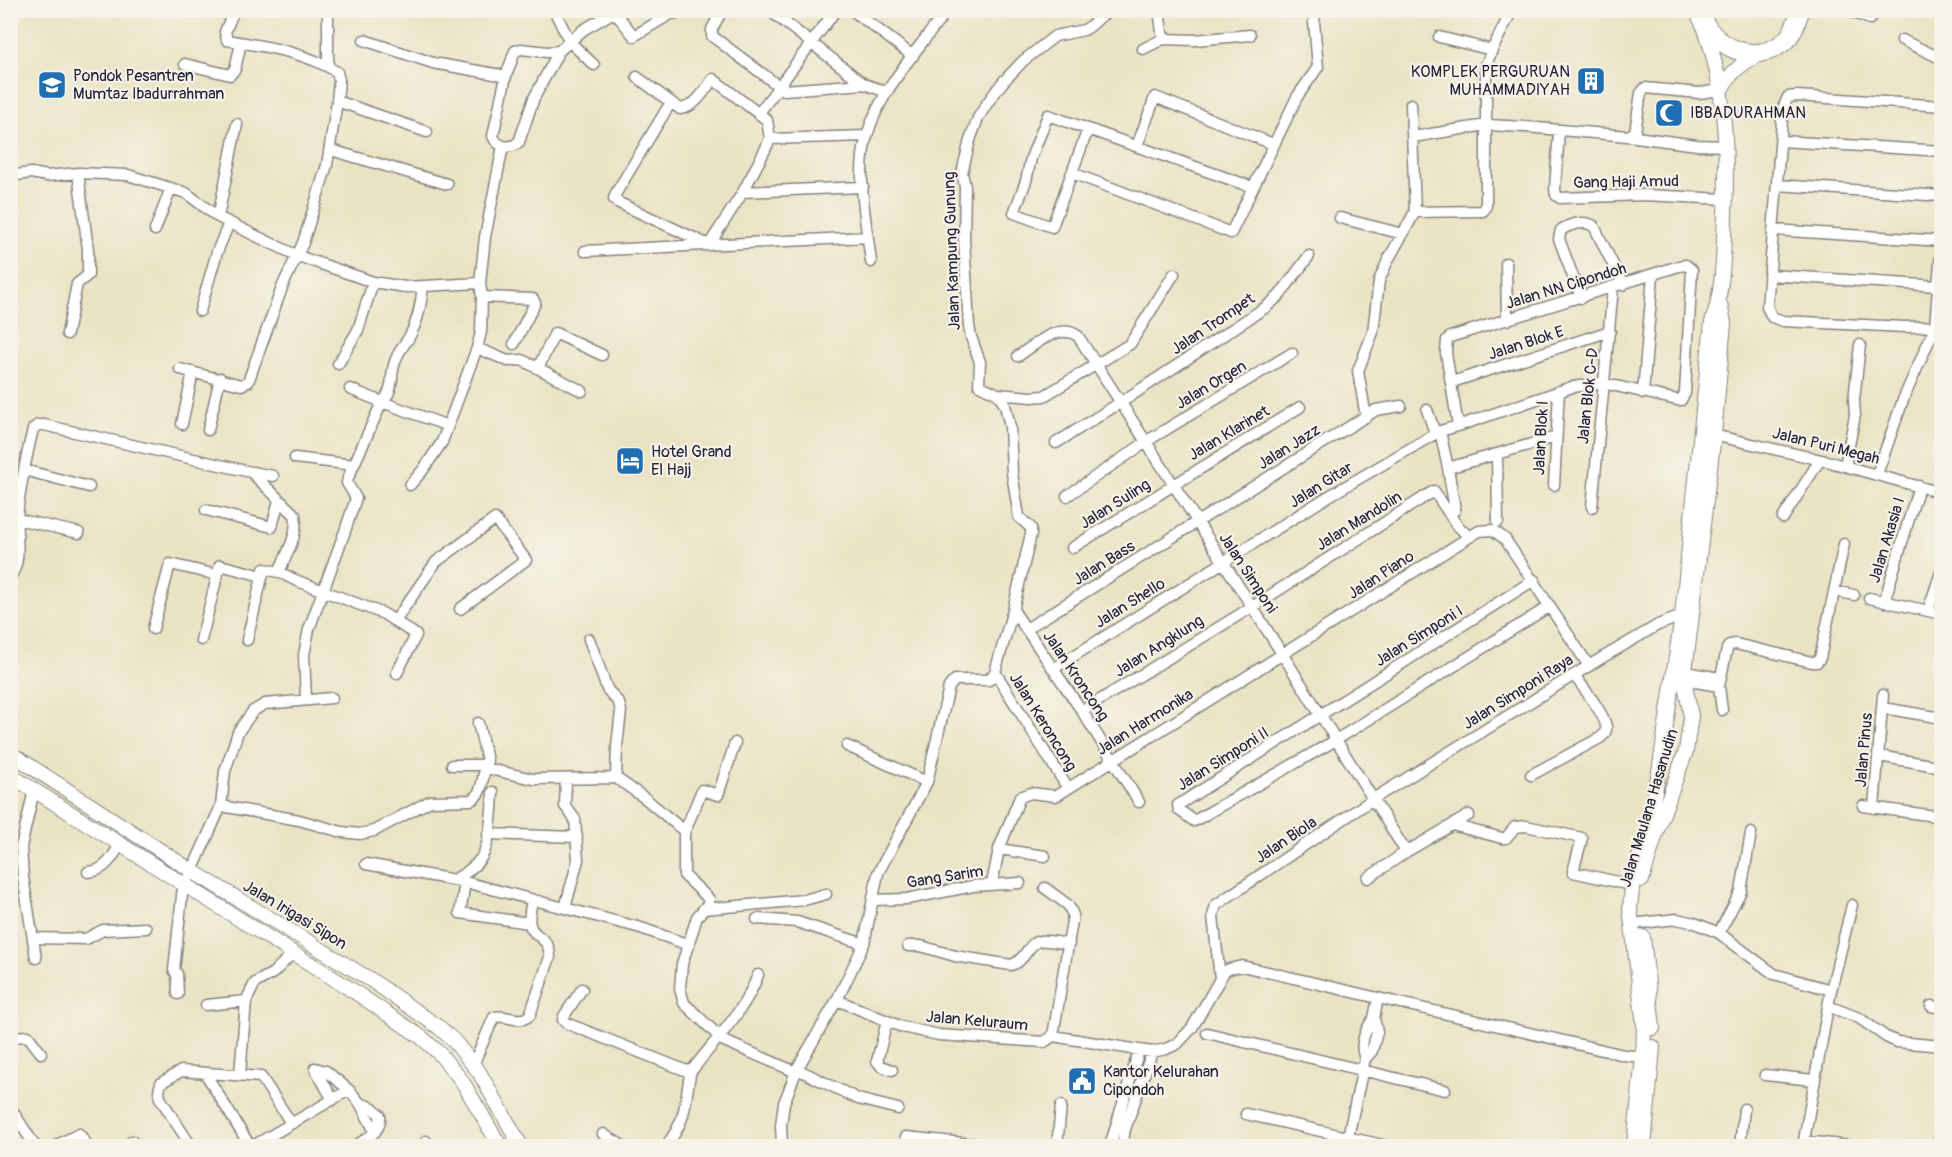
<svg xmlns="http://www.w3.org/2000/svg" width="1952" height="1157" viewBox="0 0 1952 1157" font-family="Pangolin,sans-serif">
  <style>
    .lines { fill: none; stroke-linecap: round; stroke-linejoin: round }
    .minor-casing { stroke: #868380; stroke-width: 13 }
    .tertiary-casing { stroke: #868380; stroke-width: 16 }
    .primary-casing { stroke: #868380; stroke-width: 20 }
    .minor { stroke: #fff; stroke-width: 10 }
    .tertiary { stroke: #fff; stroke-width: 14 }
    .primary { stroke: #fff; stroke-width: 18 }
    .labels { text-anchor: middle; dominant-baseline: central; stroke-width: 4.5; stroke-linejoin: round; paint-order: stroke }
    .poi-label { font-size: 16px; fill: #22223b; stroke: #f7f3e8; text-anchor: start }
    .street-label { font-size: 16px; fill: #22223b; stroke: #f7f3e8 }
  </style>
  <rect width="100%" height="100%" fill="#f7f3e8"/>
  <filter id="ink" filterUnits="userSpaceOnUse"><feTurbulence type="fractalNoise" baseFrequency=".0167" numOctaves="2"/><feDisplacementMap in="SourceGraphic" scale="12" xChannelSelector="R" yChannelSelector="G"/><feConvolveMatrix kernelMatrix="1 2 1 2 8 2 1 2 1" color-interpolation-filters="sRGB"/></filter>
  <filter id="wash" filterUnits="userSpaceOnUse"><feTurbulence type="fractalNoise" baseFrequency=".008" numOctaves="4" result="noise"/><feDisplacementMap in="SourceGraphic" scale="24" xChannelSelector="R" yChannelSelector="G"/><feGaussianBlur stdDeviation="1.35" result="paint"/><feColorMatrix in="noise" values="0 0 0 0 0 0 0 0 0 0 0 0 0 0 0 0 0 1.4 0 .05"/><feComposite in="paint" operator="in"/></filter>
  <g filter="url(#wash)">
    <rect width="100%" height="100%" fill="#eae4c5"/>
  </g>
  <g filter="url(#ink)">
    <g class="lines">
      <!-- minor casing -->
      <g class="minor-casing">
        <path id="minor" d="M328,10V66
          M554,10L570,42L594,65
          M613,10L634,36L669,15L688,10
          M722,10L712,29V36L784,90L864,84
          M769,10L864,84L887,92
          M852,10L913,56
          M1159,10L1163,39L1195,40L1250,35
          M1847,10L1870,19L1873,10
          M1439,37L1492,50
          M364,40L433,63L506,76
          M1902,40L1942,59
          M1143,49L1163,39
          M559,51L534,98L519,142C510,150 497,147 493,136L506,76L515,51L521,49L547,52L559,51L583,30L614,12
          M185,64L230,75L235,69L241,43
          M637,77L680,109C696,107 704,91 713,79L767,120L770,139L765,150L743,192L709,245L617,202L614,199L616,193L671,102
          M337,101L427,132
          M1942,106L1797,96L1788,97L1783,108L1767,307L1772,317L1783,321L1905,327L1942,326
          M759,113L836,10
          M1088,129L1052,227L1014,213L1026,181L1031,158L1048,115L1252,187
          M1559,131L1555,189L1556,195L1560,198L1644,195L1726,199
          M1628,136L1697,145L1725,146
          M1413,137L1486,125V65L1492,50L1512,10
          M770,139L867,136
          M1781,141L1942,151
          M1137,146L1155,97L1273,144
          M331,150L447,184
          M1072,173L1231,233L1297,97L1318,67L1314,22L1315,10
          M10,176L31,173L47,176L78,173L128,175L186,193L218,217L252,234L298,256L373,282L405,287L480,283
          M1777,185L1942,196
          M743,192L863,187
          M1415,212L1483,211L1486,206V125L1526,127L1628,136L1635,132L1641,93L1645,88L1699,93L1721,90
          M218,217L237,124
          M1340,218L1403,234
          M155,230L171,188
          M1774,230L1941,241
          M585,251L868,237
          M871,262C867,228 859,191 863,156C869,101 915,54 947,10
          M1506,263L1507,320
          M1769,275L1938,286
          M482,297L533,299L535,303L514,344
          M1581,298L1559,239L1561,230C1570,224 1584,220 1594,226L1623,285
          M200,311L217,252L229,223
          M67,334L77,284L88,275V249L78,173
          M477,348L508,361L522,360L582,391
          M1018,356C1035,345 1058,322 1078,336L1283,655L1406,852
          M338,364L358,330L373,282
          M538,368L555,333L602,355
          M180,369L241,385L248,382L283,285L303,243L327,165L337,101L339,80L337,72C306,52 263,46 227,40L225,32L234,10
          M1452,382L1610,331
          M350,389L382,402C396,389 389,374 396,359C399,351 403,346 408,339C418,323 421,304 423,286
          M1643,393L1653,275
          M998,394L1031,397L1044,396L1130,344L1174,274
          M1427,410L1435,433
          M1366,417L1358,371L1373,332L1379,281L1388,260L1415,212L1411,104
          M182,424L193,372
          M208,430L220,378
          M1440,431L1448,468L1455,510
          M1709,434L1830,462L1942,493
          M1056,443L1126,399L1266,307L1279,296L1309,256
          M1497,454L1498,522
          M295,458L354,465
          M1845,466L1855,415L1854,400L1860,345
          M1448,468L1556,437
          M24,470L89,487
          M253,472L273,476
          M1877,474L1903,400L1935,327L1942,237
          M410,485L423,470L442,442L477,348L481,332L482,297L480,283L485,237L503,146
          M1554,485L1559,391
          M1067,496L1152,438L1292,353
          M1592,507L1613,288
          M206,510L272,527L279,500
          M1783,518L1820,460
          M17,519L79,533
          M1072,548L1300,407
          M10,577C23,559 15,537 17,517C20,487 26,458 33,429L38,425H44L251,472L295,515C299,534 286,555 279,572L295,580L384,614L416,635L397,673
          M1534,580L1178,805L1179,810L1194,821L1336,740L1550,606
          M1834,591L1854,595
          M1869,598L1942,614
          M1884,602L1919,486
          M1013,610L1082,711L1139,802
          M1928,611L1942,569
          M395,621L436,562L495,519L526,560L460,609
          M153,629L170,564L217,575
          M1026,629L1376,410L1401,406
          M589,639L607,689L619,703L621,711L617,746L616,778
          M201,640L220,565L262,576
          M247,640L264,569L279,572
          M1053,669L1329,496L1440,431L1458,426L1572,387L1603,383L1677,400H1681L1685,393L1692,270L1686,265L1679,266L1450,337L1447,340L1446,353L1458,426
          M995,672L1067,787
          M1685,672L1720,678
          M1684,680L1719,686
          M306,700L304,655L309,629L345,531L356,498L347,483L348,478L382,402L448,426
          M1883,708L1942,718
          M1722,710L1719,686L1727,649L1730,645L1736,644L1812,662H1817L1820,658L1844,544
          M1082,711L1252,607L1434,491L1456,524L1469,537
          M478,723L487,760L485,768
          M847,746L927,782
          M1879,756L1942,767
          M452,765H486
          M1531,775L1600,738C1603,736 1605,734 1606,730C1609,719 1582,686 1574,675
          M34,790L21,847L23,877L36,958
          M221,806L299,820L342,832L360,834L374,831L430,801L471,800C483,794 482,780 485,768L533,779L616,778L646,799L684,831V875L709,899L708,904L697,917L682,964L680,989L684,1003L724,1041L796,1072
          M1863,806L1942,817
          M1874,808L1883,695
          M1452,825L1502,838H1506L1515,827L1526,826L1582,838L1573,872L1631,885
          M684,833L702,790L718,795L735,743
          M488,834L577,837
          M999,849L1045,856
          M366,864L465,882L641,928L689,945
          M88,872C105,871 112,858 120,845
          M1368,878L1406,852L1469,815
          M454,880C464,874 474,868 481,858C491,843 492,810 493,792
          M465,882L460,913L529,923
          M992,884L999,849L1020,797L1031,793L1056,796L1479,531L1493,530L1505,539L1589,666
          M1045,888L1068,905L1073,915L1053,1036
          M874,900L907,899L973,886L1020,883
          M565,908L578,860L575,819L565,806L566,779
          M704,909L804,900L826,894
          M757,919L797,922L864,944
          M1632,924L1677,919L1695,923L1719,933L1774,974L1831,990
          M1719,933L1741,891L1751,833
          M33,938L86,939L103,930L146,928
          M908,946H921L955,956L1011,965C1026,961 1028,942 1040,941C1049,940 1060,943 1069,944
          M1220,978L1213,916L1216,905L1373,799L1600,659L1658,625L1682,616
          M582,989L564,1016L563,1020L566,1023L687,1071L693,1069C717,1038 744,1012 758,975
          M178,994L177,974L174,970L183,886L192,871L221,806L225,771L238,732L253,711L265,704L332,698
          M1378,998L1624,1055L1649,1058
          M837,1000L902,1027L939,1035L1044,1042L1053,1036L1139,1050L1152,1052L1166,1049L1177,1044L1192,1028L1224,972L1229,969L1242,966L1378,998L1374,1018L1377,1032L1372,1051L1365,1059L1346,1146
          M206,1005L246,1001L255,983L273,973L292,954
          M1828,1006L1859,1018L1886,1037L1897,1042L1942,1046
          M1931,1006L1942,1008
          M887,1021L877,1061L881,1066L892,1070
          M1207,1033L1445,1090
          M10,1037L28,1036L41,1053
          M1365,1059C1359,1044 1364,1031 1374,1018
          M473,1065L494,1017C506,1014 520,1025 530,1015L550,957C549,935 534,939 530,925C528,918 531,907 532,900
          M315,1068L326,1071L349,1090L360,1103L373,1108L380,1115C382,1131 367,1139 355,1146
          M315,1068L333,1100
          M797,1069L858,1099L898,1109
          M205,1073L250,1146
          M240,1075L246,1001
          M1765,1075L1814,1080
          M360,1103L375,1132
          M10,1107L35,1146
          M1246,1114L1387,1146
          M603,1134L623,1146
          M906,1137L992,1146
          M132,1141L136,1146
          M426,1141L431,1146
          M1804,1141L1850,1146
          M55,1146L79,1134L88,1146
          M191,1146L160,1098L159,1091L161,1083L181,1071L261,1077L291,1123
          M253,1146L349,1090
          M666,1146C688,1118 684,1103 691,1070
          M782,1146L781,1125L784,1103L797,1069L837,1000L864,944L878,873L927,782L949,687L955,680H989L995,672L1013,610L1031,534V528L1019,517L1012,473L1010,427L1005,405L998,394L979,385L980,362L971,337L969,326L964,239L965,186L962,173L970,140L978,118L988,102L1002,83L1023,61L1055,36L1084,30C1095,25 1098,15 1112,10
          M1057,1146L1061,1106
          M1110,1146L1139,1050
          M1122,1146L1125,1129L1152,1052
          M1740,1146L1744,1109
          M1803,1146L1831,990L1852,905
          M1938,1146L1942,1124"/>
      </g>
      <!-- tertiary casing -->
      <g class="tertiary-casing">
        <path id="tertiary" d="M1721,90C1730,72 1743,62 1761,54
          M10,753L192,871L371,980L440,1028L454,1041L479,1072L521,1146
          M10,775L355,992L421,1037L439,1053L462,1081L500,1146
          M1642,880L1657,830L1686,751L1691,716L1684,680L1714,435L1724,323L1720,304
          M1643,937L1653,1028
          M1634,1146L1643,1057L1644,1026L1630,908L1633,879L1648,827L1660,766L1682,616L1712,322C1722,294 1723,266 1724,236C1728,166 1728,93 1704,26
          M1644,1146L1653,1047"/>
      </g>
      <!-- primary casing -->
      <g class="primary-casing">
        <path id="primary" d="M1699,10C1709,46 1755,69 1786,40C1794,32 1797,21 1800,10"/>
      </g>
      <!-- minor -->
      <use href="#minor" class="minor"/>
      <!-- tertiary -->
      <use href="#tertiary" class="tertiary"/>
      <!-- primary -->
      <use href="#primary" class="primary"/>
    </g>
  </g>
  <!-- icons -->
  <defs>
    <g id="building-square" transform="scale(1.5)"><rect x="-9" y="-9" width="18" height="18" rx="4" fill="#1f6fb2" stroke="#f7f3e8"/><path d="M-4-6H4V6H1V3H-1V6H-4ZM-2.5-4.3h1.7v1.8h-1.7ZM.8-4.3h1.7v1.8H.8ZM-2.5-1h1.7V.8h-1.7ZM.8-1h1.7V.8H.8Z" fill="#fff"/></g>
    <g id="school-square" transform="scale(1.5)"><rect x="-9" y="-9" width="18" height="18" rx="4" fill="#1f6fb2" stroke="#f7f3e8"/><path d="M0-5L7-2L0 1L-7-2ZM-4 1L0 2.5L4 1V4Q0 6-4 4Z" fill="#fff"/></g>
    <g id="mosque-square" transform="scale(1.5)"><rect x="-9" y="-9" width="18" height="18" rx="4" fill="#1f6fb2" stroke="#f7f3e8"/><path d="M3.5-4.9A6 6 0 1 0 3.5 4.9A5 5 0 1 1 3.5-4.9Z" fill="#fff"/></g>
    <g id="hotel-square" transform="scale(1.5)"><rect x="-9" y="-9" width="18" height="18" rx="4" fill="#1f6fb2" stroke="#f7f3e8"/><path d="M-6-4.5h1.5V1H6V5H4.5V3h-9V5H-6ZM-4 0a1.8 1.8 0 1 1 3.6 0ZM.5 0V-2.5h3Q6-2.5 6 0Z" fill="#fff"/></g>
    <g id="civic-square" transform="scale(1.5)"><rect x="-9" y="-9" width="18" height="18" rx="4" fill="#1f6fb2" stroke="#f7f3e8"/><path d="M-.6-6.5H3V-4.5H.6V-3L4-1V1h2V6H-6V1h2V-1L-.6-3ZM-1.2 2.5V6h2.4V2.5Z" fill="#fff"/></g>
  </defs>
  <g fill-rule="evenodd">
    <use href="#building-square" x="1591" y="81"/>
    <use href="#school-square" x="52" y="85"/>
    <use href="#mosque-square" x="1669" y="113"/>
    <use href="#hotel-square" x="630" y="461"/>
    <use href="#civic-square" x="1082" y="1081"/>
  </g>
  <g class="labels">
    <!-- poi labels -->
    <g class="poi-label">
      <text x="1570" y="72" text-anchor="end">KOMPLEK PERGURUAN<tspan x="1570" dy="18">MUHAMMADIYAH</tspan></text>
      <text x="73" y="76">Pondok Pesantren<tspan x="73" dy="18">Mumtaz Ibadurrahman</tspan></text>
      <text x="1690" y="113">IBBADURAHMAN</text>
      <text x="651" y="452">Hotel Grand<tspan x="651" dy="18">El Hajj</tspan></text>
      <text x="1103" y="1072">Kantor Kelurahan<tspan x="1103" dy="18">Cipondoh</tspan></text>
    </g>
    <!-- street labels -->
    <g class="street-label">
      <text transform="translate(1626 182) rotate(-1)">Gang Haji Amud</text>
      <text transform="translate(952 251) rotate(-92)">Jalan Kampung Gunung</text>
      <text transform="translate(1566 286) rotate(-17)">Jalan NN Cipondoh</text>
      <text transform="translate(1213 324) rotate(-34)">Jalan Trompet</text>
      <text transform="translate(1526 343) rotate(-18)">Jalan Blok E</text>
      <text transform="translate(1211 385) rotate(-31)">Jalan Orgen</text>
      <text transform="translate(1588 396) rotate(-84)">Jalan Blok C-D</text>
      <text transform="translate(1229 433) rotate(-31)">Jalan Klarinet</text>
      <text transform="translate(1541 438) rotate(-87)">Jalan Blok I</text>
      <text transform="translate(1826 446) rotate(14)">Jalan Puri Megah</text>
      <text transform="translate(1289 447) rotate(-32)">Jalan Jazz</text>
      <text transform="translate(1321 485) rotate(-32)">Jalan Gitar</text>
      <text transform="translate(1115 504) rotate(-32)">Jalan Suling</text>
      <text transform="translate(1359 521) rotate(-32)">Jalan Mandolin</text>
      <text transform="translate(1887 540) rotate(-73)">Jalan Akasia I</text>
      <text transform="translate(1104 563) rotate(-32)">Jalan Bass</text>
      <text transform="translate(1248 573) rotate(57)">Jalan Simponi</text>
      <text transform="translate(1381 575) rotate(-33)">Jalan Piano</text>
      <text transform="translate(1130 603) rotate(-32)">Jalan Shello</text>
      <text transform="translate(1419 636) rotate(-32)">Jalan Simponi I</text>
      <text transform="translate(1159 646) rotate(-32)">Jalan Angklung</text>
      <text transform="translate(1076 676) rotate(56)">Jalan Kroncong</text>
      <text transform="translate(1518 692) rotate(-32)">Jalan Simponi Raya</text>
      <text transform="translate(1043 722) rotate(58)">Jalan Keroncong</text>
      <text transform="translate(1145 722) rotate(-32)">Jalan Harmonika</text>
      <text transform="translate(1864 750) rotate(-85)">Jalan Pinus</text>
      <text transform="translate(1223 759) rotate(-32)">Jalan Simponi II</text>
      <text transform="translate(1649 808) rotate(-73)">Jalan Maulana Hasanudin</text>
      <text transform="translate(1286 840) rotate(-34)">Jalan Biola</text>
      <text transform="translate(945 877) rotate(-9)">Gang Sarim</text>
      <text transform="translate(295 915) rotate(31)">Jalan Irigasi Sipon</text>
      <text transform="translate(977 1021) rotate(5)">Jalan Keluraum</text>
    </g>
  </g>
  <!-- margin -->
  <rect width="1952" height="1157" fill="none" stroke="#f7f3e8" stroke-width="36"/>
</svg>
